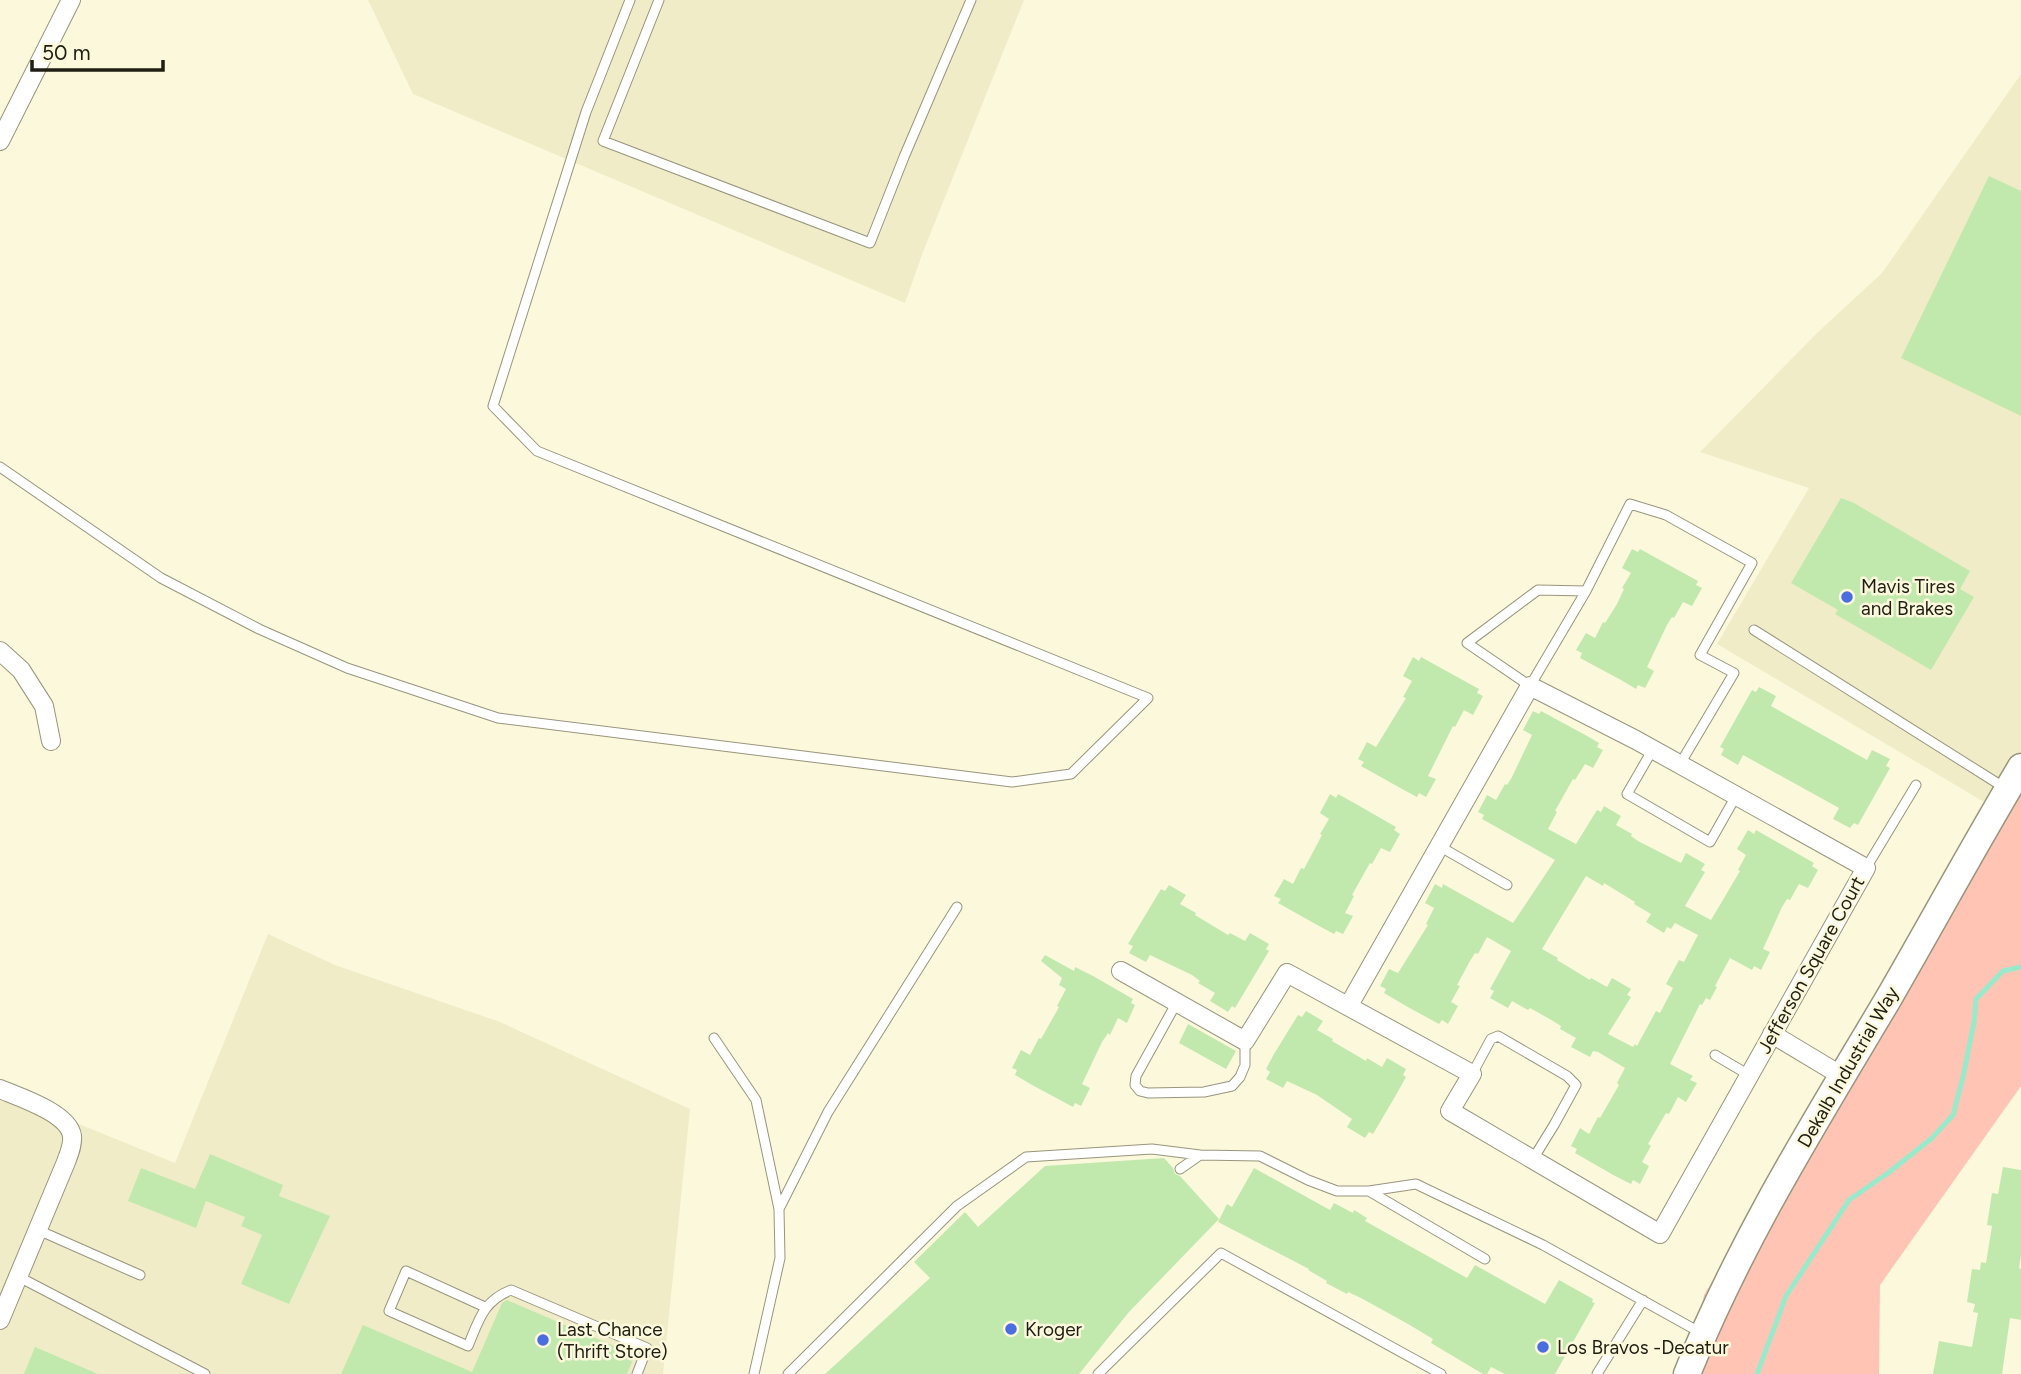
<svg xmlns="http://www.w3.org/2000/svg" width="2021" height="1374" viewBox="0 0 2021 1374" font-family="Figtree,sans-serif">
  <style>
    .built { fill: #f0ecc8 }
    .green { fill: #ffc4b4 }
    .lines { fill: none; stroke-linecap: round; stroke-linejoin: round }
    .stream { stroke: #99e9cb; stroke-width: 5 }
    .building { fill: #c2e9ad; fill-rule: evenodd }
    .lane-casing { stroke: #98957c; stroke-width: 11 }
    .street-casing { stroke: #98957c; stroke-width: 20 }
    .secondary-casing { stroke: #98957c; stroke-width: 29 }
    .lane { stroke: #fff; stroke-width: 9 }
    .street { stroke: #fff; stroke-width: 18 }
    .secondary { stroke: #fff; stroke-width: 26 }
    .poi-dot { fill: #4a6de0; stroke: #fbf8dc; stroke-width: 2.5 }
    .labels { text-anchor: middle; dominant-baseline: central; stroke-width: 5; stroke-linejoin: round; paint-order: stroke }
    .poi-label { font-size: 19px; fill: #1f1e13; stroke: #fbf8dc; text-anchor: start }
    .street-label { font-size: 19px; fill: #1f1e13; stroke: #fbf8dc }
  </style>
  <rect width="100%" height="100%" fill="#fbf8dc"/>
  <!-- built -->
  <path class="built" d="M368,0H1024L923,252L905,303L413,94Z
    M2021,74V761L1996,809L1717,644L1809,488L1700,452L1817,333L1882,273Z
    M268,934L335,965L500,1022L690,1109L663,1374H0V1092L175,1163Z"/>
  <!-- green -->
  <path class="green" d="M2021,761V1086L1880,1285L1879,1374H1688L1704,1295L1996,809Z"/>
  <g class="lines">
    <!-- stream -->
    <path class="stream" d="M1757,1374L1786,1296L1849,1200L1888,1173L1932,1138L1953,1115L1963,1077L1974,1022L1976,999L2003,971L2021,967"/>
  </g>
  <!-- building -->
  <path class="building" d="M1989,176L2021,191V416L1901,358Z
    M1841,498L1854,503L1970,571L1960,589L1974,597L1931,670L1835,614L1838,610L1791,583Z
    M1632,549L1638,552L1640,549L1698,581L1696,585L1702,588L1692,606L1683,602L1674,618L1672,617L1667,625L1647,667L1654,671L1645,688L1638,685L1636,689L1621,680L1580,658L1582,653L1576,650L1586,633L1595,638L1603,622L1605,623L1617,604L1624,589L1622,588L1631,573L1622,568Z
    M1413,657L1419,661L1421,657L1479,689L1477,693L1483,696L1473,715L1464,710L1455,727L1453,726L1428,776L1436,779L1426,797L1419,793L1417,797L1402,789L1361,766L1364,762L1358,759L1367,742L1376,747L1406,698L1403,697L1412,681L1403,676Z
    M1759,687L1776,696L1771,706L1867,760L1872,750L1890,759L1886,766L1890,768L1858,825L1854,823L1850,828L1833,819L1839,808L1743,755L1738,765L1721,755L1724,749L1720,747L1752,690L1756,692Z
    M1533,711L1539,714L1541,711L1589,737L1599,743L1597,747L1603,750L1593,768L1585,764L1575,780L1573,779L1555,811L1557,812L1548,829L1576,844L1597,810L1601,812L1604,806L1621,816L1616,825L1632,834L1631,836L1638,841L1681,863L1686,853L1705,864L1701,870L1705,872L1685,906L1711,920L1740,871L1738,870L1746,855L1737,849L1748,830L1754,834L1756,830L1814,863L1812,866L1818,870L1808,888L1799,884L1790,900L1787,899L1782,907L1763,949L1770,952L1761,970L1754,966L1752,970L1730,958L1715,986L1717,987L1710,1000L1706,998L1702,1005L1700,1004L1670,1064L1693,1076L1690,1080L1697,1083L1686,1102L1678,1097L1669,1114L1666,1113L1648,1144L1651,1146L1642,1162L1649,1166L1640,1184L1633,1180L1631,1184L1615,1176L1575,1153L1577,1149L1571,1146L1580,1128L1589,1134L1598,1117L1600,1118L1619,1085L1617,1083L1625,1068L1598,1052L1593,1051L1590,1057L1571,1047L1576,1038L1560,1029L1561,1026L1553,1021L1530,1008L1528,1010L1512,1001L1508,1008L1490,998L1494,991L1490,989L1511,951L1487,937L1478,954L1475,953L1470,961L1457,985L1460,986L1451,1002L1458,1006L1448,1024L1442,1020L1439,1024L1406,1006L1384,993L1386,989L1380,986L1389,969L1398,973L1428,925L1426,924L1434,908L1425,903L1435,884L1442,888L1443,884L1513,923L1555,860L1482,819L1484,815L1478,812L1487,795L1496,800L1505,784L1507,785L1512,777L1532,735L1523,730ZM1586,876L1603,886L1604,883L1635,902L1634,904L1651,914L1646,922L1664,933L1667,927L1671,929L1675,923L1698,935L1684,962L1679,960L1666,984L1673,988L1660,1013L1656,1011L1637,1046L1635,1044L1633,1047L1608,1034L1631,997L1627,995L1631,989L1612,978L1607,987L1591,978L1590,980L1557,960L1558,958L1542,949Z
    M1330,794L1336,798L1338,794L1356,804L1396,827L1394,830L1400,834L1390,852L1381,848L1372,864L1370,863L1352,895L1354,896L1345,913L1353,916L1343,934L1336,931L1334,934L1319,926L1278,903L1281,899L1274,896L1284,879L1293,884L1301,868L1304,869L1322,835L1320,834L1329,819L1320,813Z
    M1169,885L1186,895L1180,904L1196,913L1195,915L1228,935L1230,933L1245,941L1250,933L1269,944L1266,949L1269,951L1235,1008L1232,1006L1228,1012L1210,1001L1215,993L1198,983L1200,981L1192,975L1150,955L1146,962L1129,953L1133,946L1128,944L1161,889L1165,891Z
    M1045,955L1074,971L1075,967L1093,976L1133,999L1131,1003L1135,1005L1127,1023L1118,1018L1110,1035L1108,1033L1102,1042L1082,1084L1090,1088L1081,1106L1075,1103L1073,1107L1032,1085L1015,1075L1017,1070L1012,1068L1021,1050L1030,1055L1039,1038L1041,1039L1059,1007L1057,1006L1066,989L1059,985L1062,978L1041,961Z
    M1306,1011L1323,1021L1317,1030L1333,1039L1332,1041L1366,1061L1367,1058L1382,1067L1387,1058L1406,1069L1403,1075L1406,1077L1396,1095L1373,1134L1369,1132L1365,1138L1347,1127L1352,1119L1317,1095L1287,1081L1283,1088L1266,1079L1270,1072L1266,1069L1274,1054L1298,1015L1302,1017Z
    M1188,1024L1236,1051L1226,1069L1179,1043Z
    M210,1154L283,1185L279,1196L330,1216L289,1304L241,1284L262,1235L241,1226L245,1217L206,1201L196,1228L128,1201L141,1168L195,1189Z
    M1164,1158L1173,1168L1175,1174L1180,1176L1219,1219L1129,1312L1079,1374H825L930,1278L914,1262L965,1212L978,1227L1045,1166Z
    M2003,1167L2021,1170V1256L2019,1268L2021,1269V1320L2010,1318L2002,1374H1933L1939,1341L1972,1347L1978,1313L1973,1312L1975,1304L1967,1302L1972,1269L1980,1270L1981,1262L1986,1263L1992,1226L1987,1225L1992,1193L1998,1194Z
    M1254,1168L1330,1210L1334,1203L1353,1213L1354,1210L1367,1218L1365,1221L1467,1278L1475,1265L1545,1304L1559,1280L1593,1299L1592,1302L1595,1303L1555,1374H1505L1491,1367L1487,1374H1483L1431,1343L1433,1339L1408,1324L1361,1298L1348,1292L1347,1294L1326,1283L1327,1281L1308,1270L1309,1269L1218,1222L1227,1204L1232,1207Z
    M507,1300L635,1355L627,1374H341L363,1325L472,1372L502,1303Z
    M35,1347L98,1374H24Z"/>
  <g class="lines">
    <!-- lane casing -->
    <g class="lane-casing">
      <path id="lane" d="M659,0L603,141L870,243L904,157L971,0
        M0,467L161,578L259,629L347,668L498,718L1012,782L1071,774L1148,698L537,451L493,406L586,112L630,0
        M1586,591L1538,590L1467,643L1530,686L1586,591L1630,504L1666,515L1752,563L1700,655L1734,673L1680,764
        M1754,630L2005,788
        M1653,749L1627,794L1710,842L1736,796
        M1439,846L1507,885
        M1866,868L1916,785
        M1177,1002L1136,1076L1135,1085L1140,1091L1148,1093L1204,1092L1232,1086L1240,1077L1245,1065V1041
        M714,1038L756,1100L779,1209L780,1258L754,1374
        M1715,1055L1749,1075
        M1472,1074L1491,1039L1498,1036L1567,1076L1576,1085L1554,1125L1533,1159
        M1180,1169L1200,1155L1260,1156L1308,1180L1337,1191H1369L1416,1184L1543,1245L1703,1334
        M1369,1191L1485,1259
        M779,1209L828,1112L957,907
        M38,1230L140,1275
        M19,1277L205,1374
        M485,1307L406,1271L389,1311L468,1346C479,1320 483,1301 511,1290L647,1348L637,1374
        M788,1374L957,1206L1026,1157L1152,1149L1200,1155
        M1098,1374L1221,1253L1441,1374
        M1597,1374L1643,1300"/>
    </g>
    <!-- street casing -->
    <g class="street-casing">
      <path id="street" d="M0,141L71,0
        M0,651L21,670L44,706L51,741
        M1121,971L1245,1041L1287,973L1472,1074L1450,1111L1660,1234L1866,868L1636,740L1530,686L1349,1005
        M1772,1034L1842,1076
        M0,1089C19,1097 69,1113 72,1136C73,1145 69,1154 66,1162L0,1320"/>
    </g>
    <!-- secondary casing -->
    <g class="secondary-casing">
      <path id="secondary" d="M1687,1374C1739,1243 1815,1122 1887,1001C1932,923 1975,844 2021,767"/>
    </g>
    <!-- lane -->
    <use href="#lane" class="lane"/>
    <!-- street -->
    <use href="#street" class="street"/>
    <!-- secondary -->
    <use href="#secondary" class="secondary"/>
  </g>
  <!-- markers -->
  <g class="poi-dot">
    <circle cx="1847" cy="597" r="7"/>
    <circle cx="1011" cy="1329" r="7"/>
    <circle cx="543" cy="1340" r="7"/>
    <circle cx="1543" cy="1347" r="7"/>
  </g>
  <g class="labels">
    <!-- poi labels -->
    <g class="poi-label">
      <text x="1861" y="586">Mavis Tires<tspan x="1861" dy="22">and Brakes</tspan></text>
      <text x="557" y="1329">Last Chance<tspan x="557" dy="22">(Thrift Store)</tspan></text>
      <text x="1025" y="1329">Kroger</text>
      <text x="1557" y="1347">Los Bravos -Decatur</text>
    </g>
    <!-- street labels -->
    <g class="street-label">
      <text transform="translate(1811 965) rotate(-61)">Jefferson Square Court</text>
      <text transform="translate(1848 1067) rotate(-60)">Dekalb Industrial Way</text>
    </g>
  </g>
  <!-- scale -->
  <path d="M32 60v10h131v-10" fill="none" stroke="#1f1e13" stroke-width="3.5"/>
  <text x="42" y="60" font-size="21" fill="#1f1e13" stroke="#fbf8dc" stroke-width="5" paint-order="stroke">50 m</text>
</svg>
